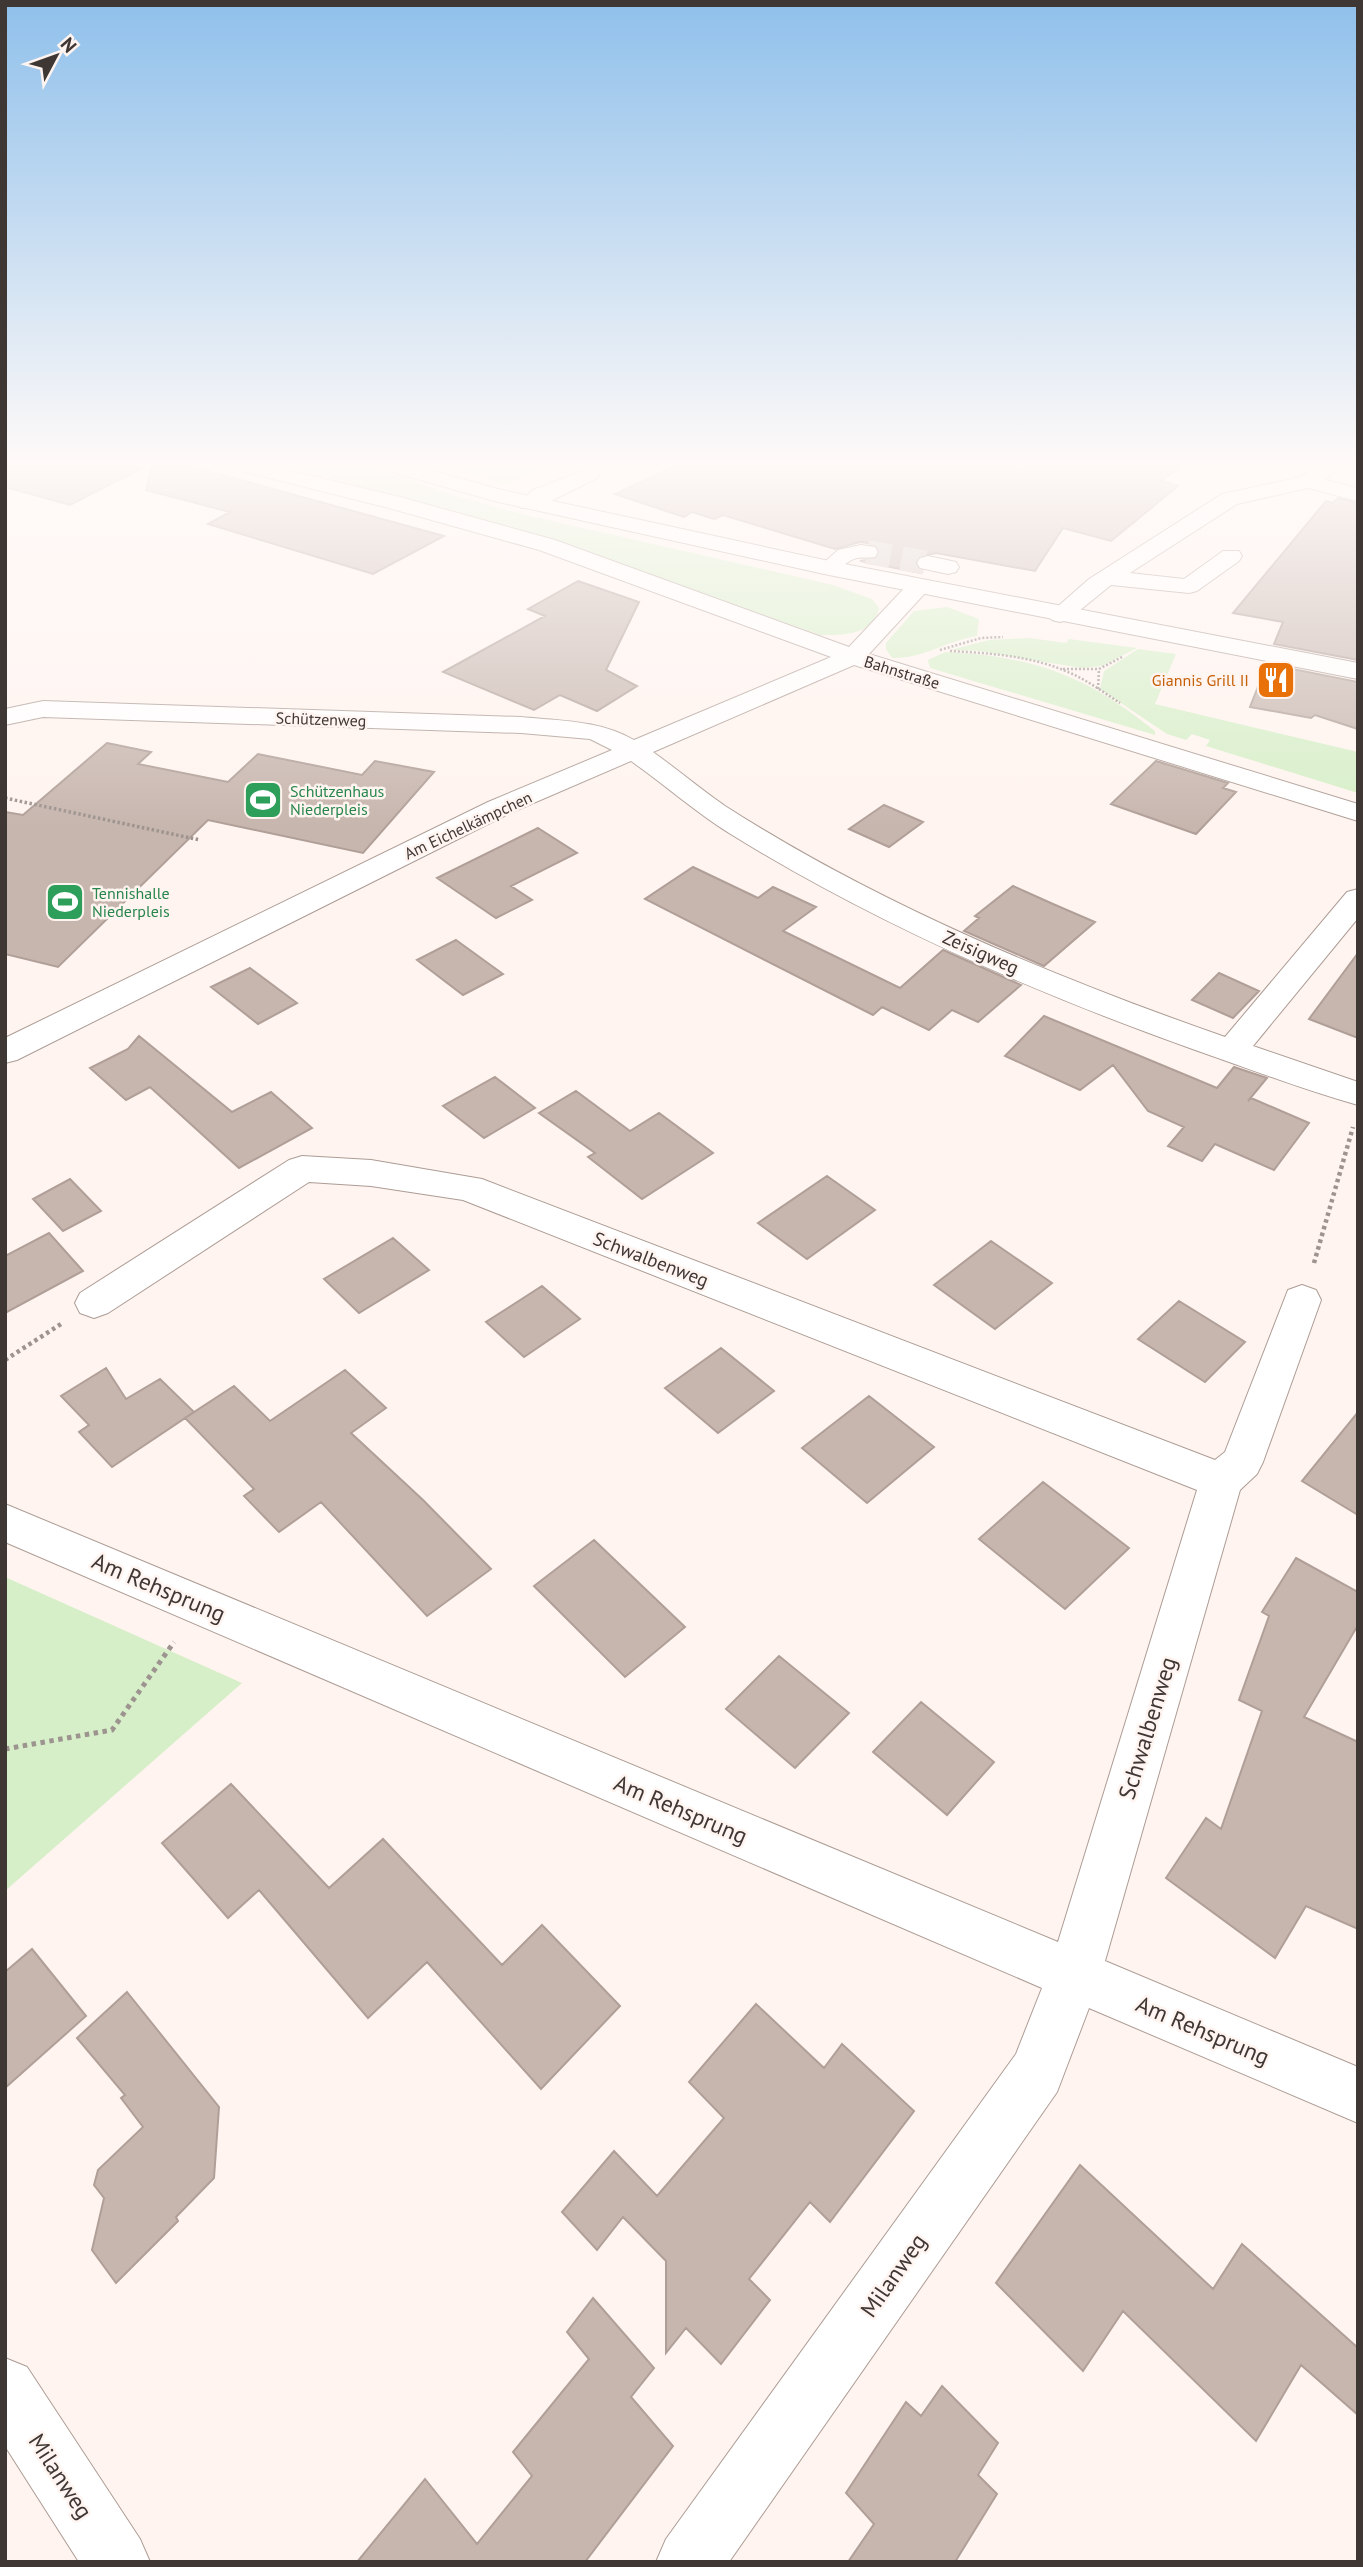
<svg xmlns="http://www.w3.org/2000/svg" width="1363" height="2567" viewBox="0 0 1363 2567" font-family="'PT Sans',sans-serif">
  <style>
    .green { fill: #d6efc8 }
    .building { fill: #c7b6ae; stroke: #b09f98; stroke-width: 2 }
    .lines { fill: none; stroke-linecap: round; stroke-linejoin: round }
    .minor-tunnel { stroke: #d8ceca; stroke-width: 24; stroke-dasharray: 24 11; stroke-linecap: butt }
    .minor-casing { stroke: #ad9c95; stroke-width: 2 }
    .major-casing { stroke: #ad9c95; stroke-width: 2 }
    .path-far3 { stroke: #9d9490; stroke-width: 2.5; stroke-dasharray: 2 2; stroke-linecap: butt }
    .path-far2 { stroke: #9d9490; stroke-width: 3.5; stroke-dasharray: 2.5 2.5; stroke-linecap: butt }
    .path-far1 { stroke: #9d9490; stroke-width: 4.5; stroke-dasharray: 3.5 3.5; stroke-linecap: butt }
    .path { stroke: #9d9490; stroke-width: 5; stroke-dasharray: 4.5 4.5; stroke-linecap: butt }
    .minor { fill: #fff; fill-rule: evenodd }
    .major { fill: #fff; fill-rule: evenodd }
    .labels { text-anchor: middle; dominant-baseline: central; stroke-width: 5; stroke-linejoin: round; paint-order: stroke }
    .far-street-label { font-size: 16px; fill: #3e3734; stroke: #fff4ef }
    .far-food-label { font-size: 16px; fill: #c56008; stroke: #fff4ef; text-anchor: end }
    .far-leisure-label { font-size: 16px; fill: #27864d; stroke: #fff4ef; text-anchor: start }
    .street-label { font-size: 19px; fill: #3e3734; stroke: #fff4ef }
    .near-street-label { font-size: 23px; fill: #3e3734; stroke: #fff4ef }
  </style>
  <rect width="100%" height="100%" fill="#fff4ef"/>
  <!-- green -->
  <path class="green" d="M290,467H373L456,496L517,513L833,585L872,599L879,608C874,636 842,635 820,635L562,543Z
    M451,467H543L505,485Z
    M947,607L979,619L977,636C947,641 922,659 892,658L886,649V643L914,611Z
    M1029,638L1066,643L1069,639L1137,648L1102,666L1081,668L979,651L950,650L989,640Z
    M1138,649L1176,654L1155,704L1358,752V793L1206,746L1210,740L1192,734L1186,740L1167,734L1100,689L1104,671Z
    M945,652C1034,656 1086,675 1155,731V735L930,668L928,660Z
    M5,1577L242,1683L5,1891Z"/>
  <!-- building -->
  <path class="building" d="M5,467H144L70,505L5,487Z
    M152,467H193L444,536L373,574L208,524L230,512L146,490Z
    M673,467H1180L1161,481L1178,486L1111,541L1063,528L1035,571L936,553L918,557L915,564L922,571L921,573L860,561L877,558L880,551L875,544L860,542L835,549L723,515L714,519L692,512L684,517L615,494Z
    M1338,498L1358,503V660L1274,644L1283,622L1233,613L1326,501L1332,503Z
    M578,581L639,602L606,670L637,686L597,711L560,695L534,710L443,672L545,616L528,609Z
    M1267,664L1358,682V729L1315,715L1311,718L1250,707Z
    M107,743L151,752L138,764L228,782L258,754L362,775L375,761L434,772L363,853L208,820L58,967L5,954V812L23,815Z
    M1156,761L1228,783L1223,788L1236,792L1196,834L1111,804Z
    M884,805L923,822L889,847L849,829Z
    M538,828L577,853L511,886L532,900L496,918L437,878Z
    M693,867L758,898L773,887L816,907L783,931L900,988L943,950L1021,985L978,1022L952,1010L929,1030L882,1007L873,1015L645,899Z
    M1013,886L1053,904L1095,922L1044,966L964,931L979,918L975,916Z
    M456,940L503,974L463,995L417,960Z
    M1358,953V1038L1309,1019Z
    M250,968L297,1003L258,1024L211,987Z
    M1219,973L1259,991L1233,1018L1192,1000Z
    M1044,1016L1217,1088L1234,1067L1267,1078L1248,1101L1251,1098L1309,1123L1274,1170L1215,1144L1202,1161L1168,1146L1184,1127L1148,1111L1113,1065L1080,1090L1005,1056Z
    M139,1036L232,1112L271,1092L312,1128L239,1168L150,1087L126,1100L90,1068L128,1049Z
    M495,1077L535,1108L484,1138L443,1106Z
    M576,1091L630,1131L659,1113L713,1153L642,1199L588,1157L595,1153L539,1113Z
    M827,1176L875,1210L807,1259L758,1223Z
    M70,1179L101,1211L63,1231L33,1199Z
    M49,1233L83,1271L5,1313V1256Z
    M393,1238L429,1270L359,1313L324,1279Z
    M991,1241L1052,1283L995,1329L934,1285Z
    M542,1286L580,1319L524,1357L486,1322Z
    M1179,1301L1245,1342L1205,1382L1138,1339Z
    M721,1348L774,1391L718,1433L665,1388Z
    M106,1368L126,1399L160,1379L194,1412L112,1467L79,1432L89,1425L61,1396Z
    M345,1370L386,1408L351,1433L423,1500L491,1569L427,1616L321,1502L279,1532L244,1496L254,1489L185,1418L234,1386L270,1421Z
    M869,1396L934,1447L867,1503L802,1448Z
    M1358,1412V1515L1302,1481Z
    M1043,1482L1129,1548L1065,1609L979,1539Z
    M594,1540L685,1627L625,1677L534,1586Z
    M1296,1558L1358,1592V1625L1304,1717L1358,1742V1929L1306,1906L1275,1958L1166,1878L1206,1818L1221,1829L1262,1711L1239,1700L1269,1616L1262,1612Z
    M779,1656L849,1713L795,1768L726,1709Z
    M921,1702L994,1762L947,1815L873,1752Z
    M231,1784L329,1888L383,1839L502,1965L542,1925L620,2006L541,2089L427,1962L368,2018L259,1890L228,1918L162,1843Z
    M32,1949L86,2016L5,2088V1972Z
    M127,1992L219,2107L214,2178L176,2217L178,2221L116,2283L92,2250L104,2198L94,2185L98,2170L143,2127L121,2098L125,2095L77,2038Z
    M756,2004L824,2068L842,2044L914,2111L830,2222L810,2202L749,2279L770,2300L721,2364L686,2328L666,2353V2261L623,2217L597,2250L562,2212L614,2151L657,2196L724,2118L689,2082Z
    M1080,2165L1213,2289L1242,2244L1358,2348V2415L1301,2365L1256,2441L1123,2311L1083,2371L996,2283Z
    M593,2298L654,2368L631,2397L673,2446L585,2562H357L425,2479L477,2544L532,2476L513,2452L589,2359L567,2332Z
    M942,2386L998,2443L978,2475L997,2494L955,2562H848L874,2524L846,2493L906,2402L921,2416Z"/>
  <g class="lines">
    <!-- minor-tunnel -->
    <path class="minor-tunnel" d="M867,552L928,563"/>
    <!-- minor casing -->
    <g class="minor-casing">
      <path id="minor" d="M238,467H275L400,497L555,540L849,647L910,582H926L930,587L926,592L869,654L1358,804V821L854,665L653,752C677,769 700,789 725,806C880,905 1051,976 1225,1037L1347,892L1358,889V918L1253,1046L1358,1082V1105C1304,1090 1250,1069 1198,1051C1035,993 876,924 729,833C694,811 664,784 631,761L508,814L17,1060L5,1063V1038L488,802L612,750L590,739L521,733L43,717L5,725V709L43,701L521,717C561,721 599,720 634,740L831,657L539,550L385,507L241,471Z
        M1315,467H1339L1325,480L1358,488V501L1308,488L1237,504L1130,573L1184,579L1223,551H1239L1242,556L1239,561L1197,591L1189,593L1111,585L1068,620L1060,622L1052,620L1048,615L1089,579L1222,494L1301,477Z
        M590,468L597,470L600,474L597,478L537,508H521L518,503L533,490Z
        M861,545L875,547L878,552L875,557C869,558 863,557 857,558C841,562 839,577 821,573L818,568L838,550Z
        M928,556L956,562L959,567L956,572L948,574L920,568L917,563L920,558Z
        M302,1156L371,1160L482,1179L1215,1460L1225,1452L1288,1290L1302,1285L1316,1290L1321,1300L1263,1462L1257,1474L1240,1490L1105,1961L1358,2067V2123L1089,2008L1057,2092L729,2562H656L666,2539L1016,2054L1042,1988L5,1542V1504L1058,1942L1197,1490L463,1200L371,1186L309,1182L108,1313L94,1318L80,1313L75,1303L80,1293L289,1160Z
        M5,2358L27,2367L140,2539L150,2562H79L5,2446Z"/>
    </g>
    <!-- major casing -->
    <g class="major-casing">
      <path id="major" d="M386,467H420L498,489L829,561L1358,663V679L829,575L494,501L389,471Z"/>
    </g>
    <!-- path-far3 -->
    <path class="path-far3" d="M940,650L981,638L1003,637
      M950,651C989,653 1032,656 1068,672C1087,680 1103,692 1120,703
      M1063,669H1099L1122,657
      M1098,689L1099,669"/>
    <!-- path-far2 -->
    <path class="path-far2" d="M5,798L200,840"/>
    <!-- path-far1 -->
    <path class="path-far1" d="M1314,1263L1353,1127
      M5,1360L61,1324"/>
    <!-- path -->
    <path class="path" d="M5,1749L112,1730L174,1642"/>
    <!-- minor -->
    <use href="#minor" class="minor"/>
    <!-- major -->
    <use href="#major" class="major"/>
  </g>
  <!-- sky -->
  <linearGradient id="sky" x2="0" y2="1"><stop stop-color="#8fc0eb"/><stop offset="0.56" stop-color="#fffaf8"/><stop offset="1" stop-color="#fffaf8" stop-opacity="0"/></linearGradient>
  <rect width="1363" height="827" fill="url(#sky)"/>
  <!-- icons -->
  <defs>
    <g id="restaurant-square" transform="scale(2.0125)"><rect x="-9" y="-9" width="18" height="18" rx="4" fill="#e8710a" stroke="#fff4ef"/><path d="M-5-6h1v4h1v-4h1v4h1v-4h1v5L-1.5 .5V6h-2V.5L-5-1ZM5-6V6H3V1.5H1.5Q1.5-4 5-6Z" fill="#fff"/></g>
    <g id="stadium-square" transform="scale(2.0125)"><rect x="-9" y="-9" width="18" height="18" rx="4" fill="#2e9e5b" stroke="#fff4ef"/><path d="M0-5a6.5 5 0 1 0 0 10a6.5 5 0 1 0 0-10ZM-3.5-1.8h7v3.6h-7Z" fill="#fff"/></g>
  </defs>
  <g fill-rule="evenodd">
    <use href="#restaurant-square" x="1276" y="680"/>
    <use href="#stadium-square" x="263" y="800"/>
    <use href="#stadium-square" x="65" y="902"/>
  </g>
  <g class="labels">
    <!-- far-street labels -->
    <g class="far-street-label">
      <text transform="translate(902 672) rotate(17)">Bahnstraße</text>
      <text transform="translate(321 719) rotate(2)">Schützenweg</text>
      <text transform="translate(468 825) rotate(-25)">Am Eichelkämpchen</text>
    </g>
    <!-- far-food labels -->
    <g class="far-food-label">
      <text x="1249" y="680">Giannis Grill II</text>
    </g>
    <!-- far-leisure labels -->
    <g class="far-leisure-label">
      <text x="290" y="791">Schützenhaus<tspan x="290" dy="18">Niederpleis</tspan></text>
      <text x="92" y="893">Tennishalle<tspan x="92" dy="18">Niederpleis</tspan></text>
    </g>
    <!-- street labels -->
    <g class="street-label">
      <text transform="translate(981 952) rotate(24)">Zeisigweg</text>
      <text transform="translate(651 1259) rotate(21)">Schwalbenweg</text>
    </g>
    <!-- near-street labels -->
    <g class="near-street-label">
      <text transform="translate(159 1587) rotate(23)">Am Rehsprung</text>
      <text transform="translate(1147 1728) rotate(-73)">Schwalbenweg</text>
      <text transform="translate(681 1809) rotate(23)">Am Rehsprung</text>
      <text transform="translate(1203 2030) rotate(23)">Am Rehsprung</text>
      <text transform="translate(893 2275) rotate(-55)">Milanweg</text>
      <text transform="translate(61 2476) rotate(57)">Milanweg</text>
    </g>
  </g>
  <!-- border -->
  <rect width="1363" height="2567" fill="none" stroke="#3e3734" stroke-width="14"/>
  <!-- north arrow -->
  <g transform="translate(56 56) rotate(49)" stroke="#fff4ef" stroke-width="5" paint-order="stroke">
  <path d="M0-5L12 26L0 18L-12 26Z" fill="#3e3734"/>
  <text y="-10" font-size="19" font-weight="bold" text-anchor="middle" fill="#3e3734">N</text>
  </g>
</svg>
